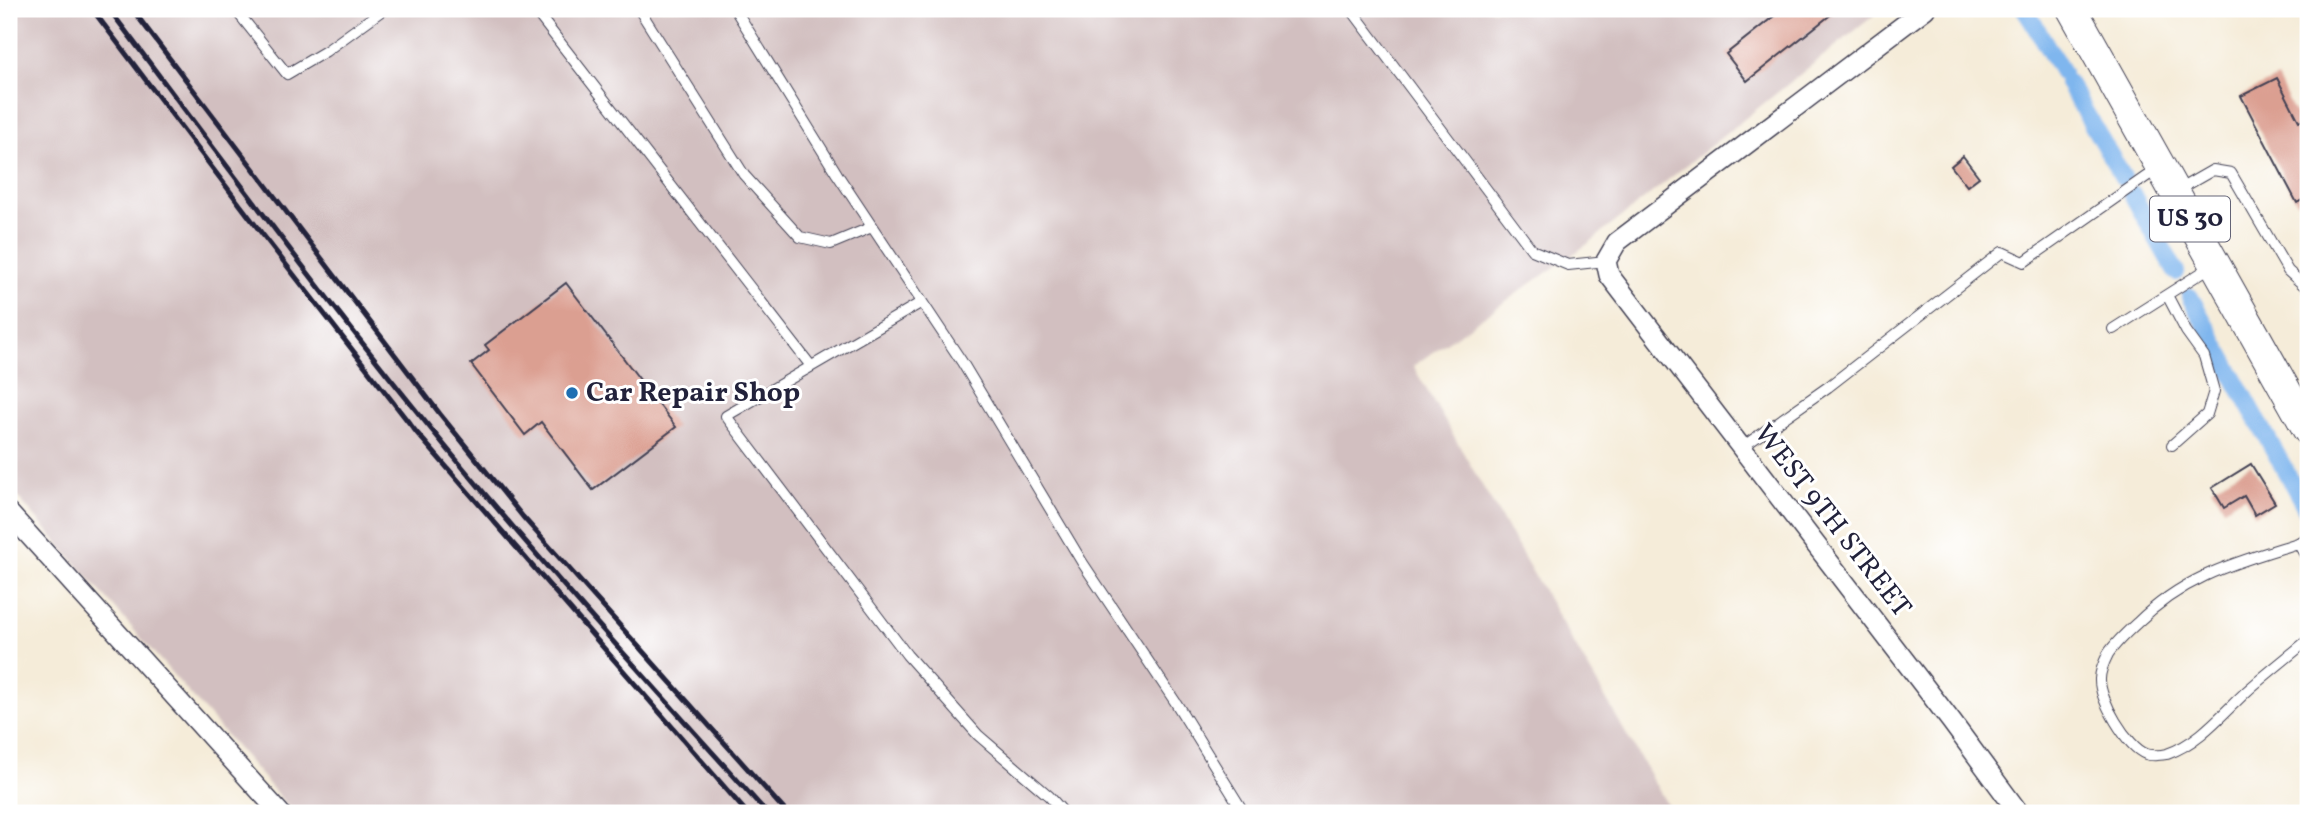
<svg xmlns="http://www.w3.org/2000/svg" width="2317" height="822" viewBox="0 0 2317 822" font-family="Vollkorn,serif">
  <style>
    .industrial { fill: #d2bfc0 }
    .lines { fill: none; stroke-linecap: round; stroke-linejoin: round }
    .canal { stroke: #7fb6ee; stroke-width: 18 }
    .building { fill: #db9f91 }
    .lane-casing { stroke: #424053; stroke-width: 12 }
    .street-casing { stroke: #424053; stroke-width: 22 }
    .primary-casing { stroke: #424053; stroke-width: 32 }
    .lane { stroke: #fff; stroke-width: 10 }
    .street { stroke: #fff; stroke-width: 19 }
    .primary { stroke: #fff; stroke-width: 30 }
    .rail { stroke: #22223b; stroke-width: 5 }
    .poi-dot { fill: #1f6fb2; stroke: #fff; stroke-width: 2.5 }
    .labels { text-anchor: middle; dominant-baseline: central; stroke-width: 6; stroke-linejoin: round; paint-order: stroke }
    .shield { fill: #fff; stroke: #646476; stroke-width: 2 }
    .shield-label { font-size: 26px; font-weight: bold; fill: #22223b }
    .poi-label { font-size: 28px; font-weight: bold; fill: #22223b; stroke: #fff; text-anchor: start }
    .street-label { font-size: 28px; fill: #22223b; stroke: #fff }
  </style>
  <rect width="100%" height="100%" fill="#fff"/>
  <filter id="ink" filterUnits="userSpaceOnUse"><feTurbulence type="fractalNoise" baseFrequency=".0143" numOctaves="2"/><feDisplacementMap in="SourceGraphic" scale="14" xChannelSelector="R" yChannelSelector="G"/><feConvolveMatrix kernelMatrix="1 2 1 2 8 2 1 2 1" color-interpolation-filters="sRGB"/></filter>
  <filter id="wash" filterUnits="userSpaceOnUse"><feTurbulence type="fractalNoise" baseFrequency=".00686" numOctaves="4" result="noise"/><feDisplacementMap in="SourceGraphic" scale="28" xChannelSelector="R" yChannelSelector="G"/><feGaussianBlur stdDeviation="1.57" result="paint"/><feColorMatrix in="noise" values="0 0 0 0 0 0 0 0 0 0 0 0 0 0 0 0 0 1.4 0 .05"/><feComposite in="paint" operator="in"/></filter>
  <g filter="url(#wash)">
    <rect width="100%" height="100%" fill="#f5ecd9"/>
    <!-- industrial -->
    <path class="industrial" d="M9,9H1882L1589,243L1413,366L1672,813H294L9,487Z"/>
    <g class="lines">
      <!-- canal -->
      <path class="canal" d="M2025,9L2062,72
        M2068,83L2123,177
        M2132,194L2176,272
        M2190,297L2308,512"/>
    </g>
    <g id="blocks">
      <!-- building -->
      <path class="building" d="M1783,9H1838L1747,81L1726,54Z
        M2277,78L2299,121L2308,117V197L2297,203L2241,96Z
        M1963,156L1979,177L1967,186L1951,166Z
        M566,283L676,427L593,490L541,422L525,435L471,364L489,350L485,345Z
        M2251,464L2275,503L2255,515L2244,496L2224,508L2212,488Z"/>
    </g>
  </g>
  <g filter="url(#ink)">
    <use href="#blocks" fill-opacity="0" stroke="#424053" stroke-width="2"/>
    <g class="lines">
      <!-- lane casing -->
      <g class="lane-casing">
        <path id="lane" d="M235,9L287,74L326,51L384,9
          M534,9L811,366
          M639,9L744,175L800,237L831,244L872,227
          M735,9L837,174L962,362L1082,562L1176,703L1244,813
          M1351,9L1532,250L1568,265L1606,261
          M2178,190L2213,170L2231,173L2288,271L2308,289
          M2167,295L2186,331L2204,356L2214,391L2207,414L2172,445
          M922,302L726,416L907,655L978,735L1049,796L1064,813
          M2113,329L2212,266
          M1741,448L1828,387L2002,252L2024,262L2157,169
          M2308,537L2298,543C2235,563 2186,575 2137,623C2127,632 2116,642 2108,654C2105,660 2100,672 2100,679C2099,699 2127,747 2146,754C2151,756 2163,755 2167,754C2199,743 2223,713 2247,691C2266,674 2288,657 2308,640
          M2298,543L2308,560"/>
      </g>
      <!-- street casing -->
      <g class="street-casing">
        <path id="street" d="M1925,9L1617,242L1606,261L1609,275L1951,721L2019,813
          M9,513L280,813"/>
      </g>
      <!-- primary casing -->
      <g class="primary-casing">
        <path id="primary" d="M2072,9L2308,430"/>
      </g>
      <!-- lane -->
      <use href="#lane" class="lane"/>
      <!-- street -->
      <use href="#street" class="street"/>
      <!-- primary -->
      <use href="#primary" class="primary"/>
      <!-- rail -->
      <path class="rail" d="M92,9L263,235L417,433L747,813
        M109,9C214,148 317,289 427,424C535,557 652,685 767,813
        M132,9L440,414L523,517L787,813"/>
    </g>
  </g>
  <!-- markers -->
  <circle class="poi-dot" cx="572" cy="393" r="7"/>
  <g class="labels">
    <!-- shield labels -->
    <rect class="shield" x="2150" y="196.5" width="80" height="45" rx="5"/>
    <g class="shield-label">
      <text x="2190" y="219">US 30</text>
    </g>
    <!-- poi labels -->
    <g class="poi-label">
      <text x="586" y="393">Car Repair Shop</text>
    </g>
    <!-- street labels -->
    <g class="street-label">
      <text transform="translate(1832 521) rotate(52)">WEST 9TH STREET</text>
    </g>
  </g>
  <!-- margin -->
  <rect width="2317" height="822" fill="none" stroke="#fff" stroke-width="35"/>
</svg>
